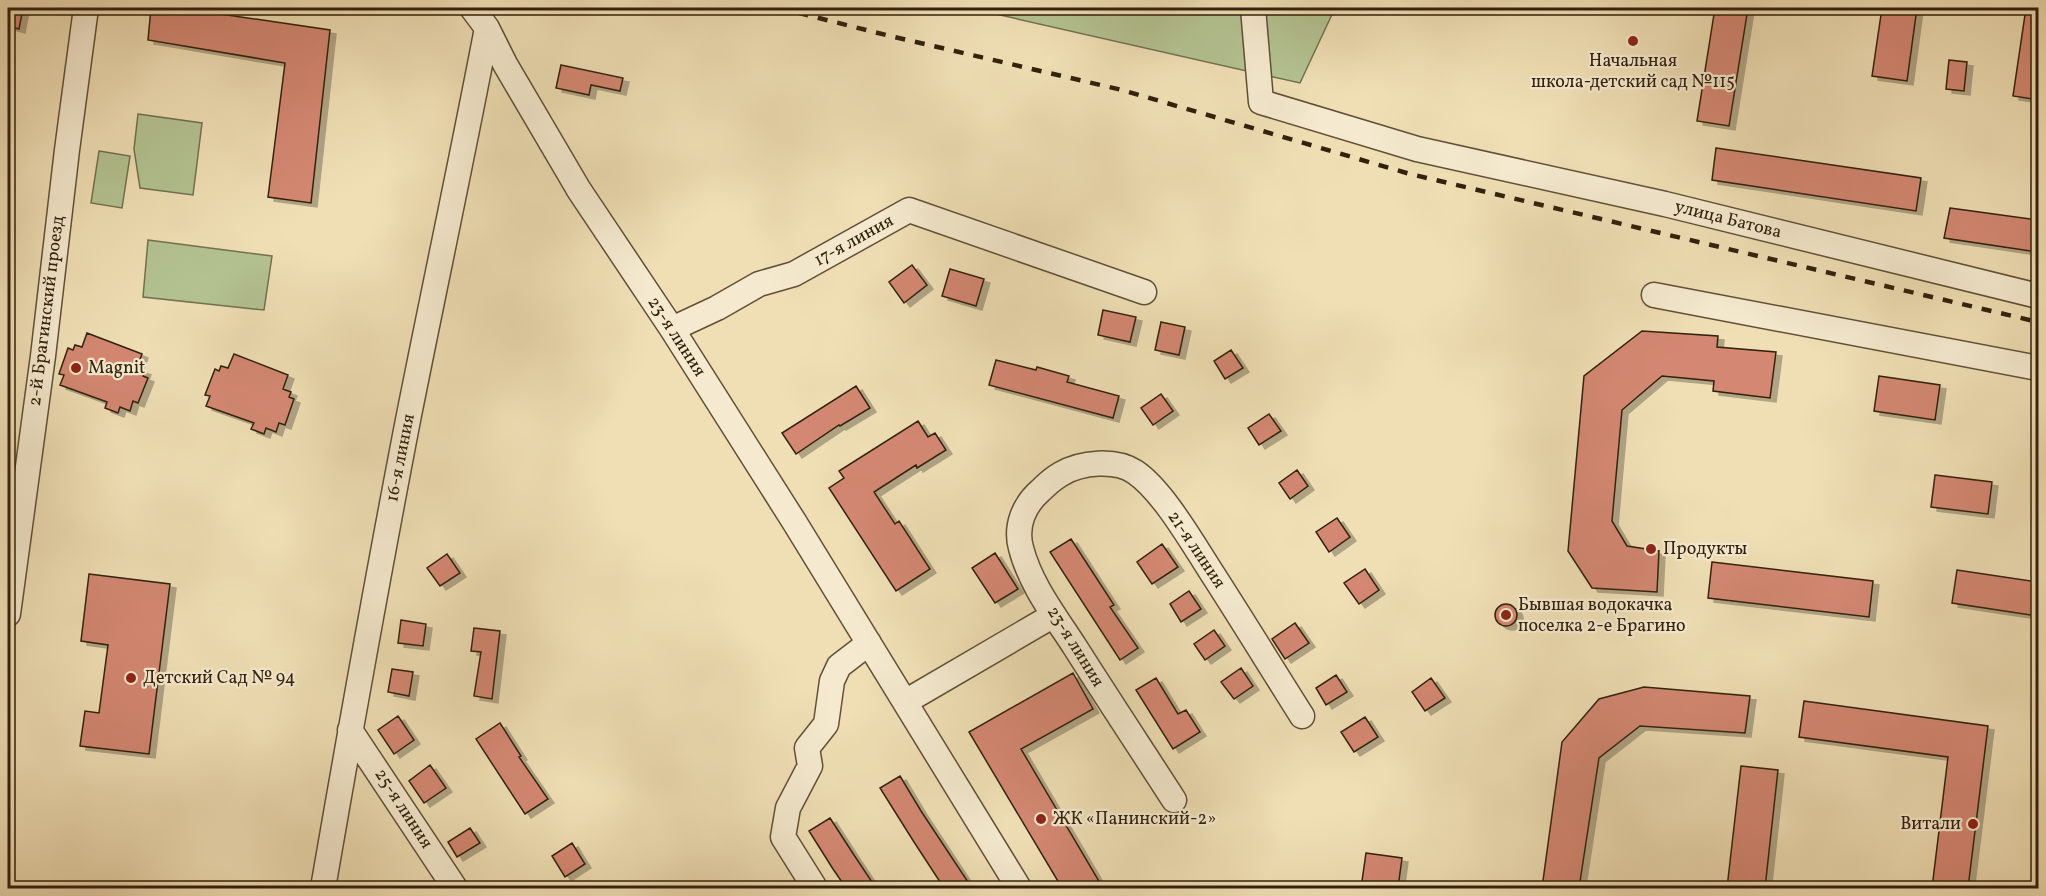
<svg xmlns="http://www.w3.org/2000/svg" width="2046" height="896" viewBox="0 0 2046 896" font-family="Vollkorn,serif">
  <style>
    .green { fill: #b4c392; stroke: #72724f; stroke-width: 1.5 }
    .building { fill: #d48873; stroke: #31210c; stroke-width: 1.5; filter: url(#shadow) }
    .lines { fill: none; stroke-linecap: round; stroke-linejoin: round }
    .minor-casing { stroke: #615036; stroke-width: 27 }
    .minor { stroke: #f5eacf; stroke-width: 24 }
    .rail { stroke: #31210c; stroke-width: 4.5; stroke-dasharray: 10 10; stroke-linecap: butt }
    .poi-dot { fill: #8f2418; stroke: #f5eacf; stroke-width: 2 }
    .labels { text-anchor: middle; dominant-baseline: central; stroke-width: 4.5; stroke-linejoin: round; paint-order: stroke }
    .poi-label { font-size: 18px; fill: #31210c; stroke: #f5eacf; text-anchor: start }
    .street-label { font-size: 18px; fill: #31210c; stroke: #f5eacf }
  </style>
  <defs>
    <filter id="shadow"><feDropShadow dx="6" dy="4" stdDeviation="0" flood-color="#0004"/></filter>
  </defs>
  <rect width="100%" height="100%" fill="#f0dfb5"/>
  <filter id="stains"><feTurbulence type="fractalNoise" baseFrequency=".00333" numOctaves="4"/><feColorMatrix values="0 0 0 0 .2 0 0 0 0 .09 0 0 0 0 .02 0 0 0 .5 -.17"/></filter>
  <radialGradient id="worn" r=".72"><stop offset=".6" stop-color="#630" stop-opacity="0"/><stop offset="1" stop-color="#630" stop-opacity=".3"/></radialGradient>
  <!-- green -->
  <path class="green" d="M969,8H1335L1300,83Z
    M138,114L202,123L193,195L140,188L134,149Z
    M99,151L130,156L122,208L91,203Z
    M148,240L272,256L264,310L143,297Z"/>
  <!-- building -->
  <path class="building" d="M8,8H23L19,29L8,26Z
    M151,8H180L330,30L311,203L268,197L285,63L148,40Z
    M1715,8H1748L1729,126L1697,121Z
    M1882,8H1917L1907,81L1872,76Z
    M2026,8H2038V100L2013,96Z
    M1949,60L1967,62L1964,91L1946,89Z
    M561,65L623,78L620,91L591,85L589,95L556,88Z
    M1716,148L1921,178L1916,211L1712,180Z
    M1950,208L2038,220V252L1944,238Z
    M912,265L927,285L904,303L889,282Z
    M950,269L984,279L976,306L942,296Z
    M1103,310L1136,317L1130,342L1098,335Z
    M1161,322L1185,327L1179,355L1155,350Z
    M1642,331L1718,336L1717,347L1776,352L1770,398L1713,391L1714,381L1662,376L1622,410L1612,521L1627,546L1659,551L1657,592L1592,588L1568,551L1584,376Z
    M87,333L142,354L137,368L145,371L143,376L148,378L138,403L133,401L130,411L120,407L118,413L105,408L107,402L60,385L64,375L59,374L68,348L73,350L75,345L82,347Z
    M1231,350L1243,368L1225,379L1214,361Z
    M234,354L288,375L283,389L291,392L289,397L294,399L285,425L279,423L276,432L266,428L264,434L251,429L254,423L206,406L210,396L205,395L215,369L219,371L221,366L228,368Z
    M996,360L1036,370L1037,367L1069,376L1067,382L1119,396L1113,418L989,385Z
    M1879,376L1940,385L1935,420L1874,411Z
    M856,386L870,408L840,426L839,425L796,454L782,433Z
    M1161,394L1173,411L1153,425L1141,408Z
    M1269,414L1281,431L1259,445L1248,428Z
    M918,421L928,437L935,433L946,450L917,468L916,465L874,492L895,524L899,521L930,569L896,591L829,488L844,478L839,471Z
    M1297,470L1308,486L1290,499L1279,483Z
    M1935,475L1992,482L1988,514L1931,507Z
    M1337,518L1350,537L1329,552L1316,532Z
    M1071,539L1114,605L1110,607L1138,648L1120,660L1050,552Z
    M1162,544L1178,567L1152,584L1137,562Z
    M995,553L1018,589L995,603L972,568Z
    M447,554L460,573L440,586L427,568Z
    M1712,562L1873,581L1869,617L1708,598Z
    M1365,569L1379,590L1359,604L1344,583Z
    M1957,570L2038,582V616L1952,603Z
    M89,574L170,584L149,754L80,746L85,711L99,713L108,645L81,641Z
    M1189,591L1201,609L1181,622L1170,604Z
    M1495 615a11 11 0 1 1 22 0a11 11 0 1 1-22 0Z
    M401,620L426,624L423,646L398,643Z
    M1295,623L1309,643L1285,659L1272,639Z
    M474,628L500,631L492,699L474,696L481,652L471,651Z
    M1214,630L1225,646L1205,660L1194,644Z
    M1241,668L1253,686L1234,699L1221,682Z
    M392,669L413,672L409,696L388,692Z
    M1073,673L1093,709L1021,749L1103,888H1062L969,732Z
    M1336,675L1347,692L1326,705L1316,688Z
    M1156,678L1178,714L1186,710L1200,732L1173,749L1136,690Z
    M1431,678L1445,698L1425,711L1412,692Z
    M1644,687L1750,696L1745,733L1640,726L1599,758L1579,888H1542L1562,742L1599,699Z
    M1804,701L1988,726L1968,888H1932L1948,757L1799,737Z
    M398,716L414,740L394,754L378,730Z
    M1365,717L1378,737L1354,752L1341,732Z
    M500,723L521,756L519,757L548,799L525,814L476,739Z
    M430,765L446,788L424,803L409,781Z
    M1741,766L1778,770L1765,888H1727Z
    M900,776L921,811L972,888H944L914,842L880,788Z
    M830,818L854,855L876,888H846L833,869L809,831Z
    M470,828L480,843L457,857L448,842Z
    M572,843L585,864L565,877L552,856Z
    M1366,853L1402,858L1398,888H1361Z"/>
  <g class="lines">
    <!-- minor casing -->
    <g class="minor-casing">
      <path id="minor" d="M472,8L487,28L505,64L579,190L672,329L795,523L1019,888
        M1253,8L1261,102L1417,149L1665,204L2038,296
        M1654,295L2038,368
        M672,329L717,308L759,284L794,274L909,210L1144,292
        M8,614L43,356L67,150L86,8
        M905,702L1054,615
        M350,730L455,888
        M1174,800C1141,749 1108,699 1075,647C1055,616 1030,584 1021,548C1015,526 1024,505 1040,491C1046,485 1054,478 1061,474C1081,462 1116,459 1135,472C1162,490 1192,542 1210,570C1241,618 1271,667 1302,716
        M323,888C350,732 378,575 408,420C434,289 462,159 487,28
        M815,888L783,837L788,808L810,766L807,748L826,724L832,681L839,666L869,643"/>
    </g>
    <!-- minor -->
    <use href="#minor" class="minor"/>
    <!-- rail -->
    <path class="rail" d="M779,8L886,35L1122,90L1410,174L2038,322"/>
  </g>
  <!-- markers -->
  <g class="poi-dot">
    <circle cx="1633" cy="41" r="6"/>
    <circle cx="76" cy="368" r="6"/>
    <circle cx="1651" cy="549" r="6"/>
    <circle cx="1506" cy="615" r="6"/>
    <circle cx="131" cy="678" r="6"/>
    <circle cx="1041" cy="819" r="6"/>
    <circle cx="1973" cy="824" r="6"/>
  </g>
  <g class="labels">
    <!-- poi labels -->
    <g class="poi-label">
      <text x="1633" y="61" text-anchor="middle">Начальная<tspan x="1633" dy="21">школа-детский сад №115</tspan></text>
      <text x="88" y="368">Magnit</text>
      <text x="1663" y="549">Продукты</text>
      <text x="1518" y="605">Бывшая водокачка<tspan x="1518" dy="21">поселка 2-е Брагино</tspan></text>
      <text x="143" y="678">Детский Сад № 94</text>
      <text x="1053" y="819">ЖК «Панинский-2»</text>
      <text x="1961" y="824" text-anchor="end">Витали</text>
    </g>
    <!-- street labels -->
    <g class="street-label">
      <text transform="translate(1728 220) rotate(14)">улица Батова</text>
      <text transform="translate(854 241) rotate(-29)">17-я линия</text>
      <text transform="translate(47 311) rotate(-83)">2-й Брагинский проезд</text>
      <text transform="translate(676 337) rotate(57)">23-я линия</text>
      <text transform="translate(401 458) rotate(-79)">16-я линия</text>
      <text transform="translate(1196 550) rotate(56)">21-я линия</text>
      <text transform="translate(1075 647) rotate(58)">23-я линия</text>
      <text transform="translate(403 809) rotate(57)">25-я линия</text>
    </g>
  </g>
  <!-- margin -->
  <rect width="2046" height="896" fill="none" stroke="#f0dfb5" stroke-width="30"/>
  <rect x="9" y="9" width="2028" height="878" fill="none" stroke="#31210c" stroke-width="3"/>
  <rect x="15" y="15" width="2016" height="866" fill="none" stroke="#31210c" stroke-width="1.5"/>
  <rect width="100%" height="100%" filter="url(#stains)"/>
  <rect width="100%" height="100%" fill="url(#worn)"/>
</svg>
